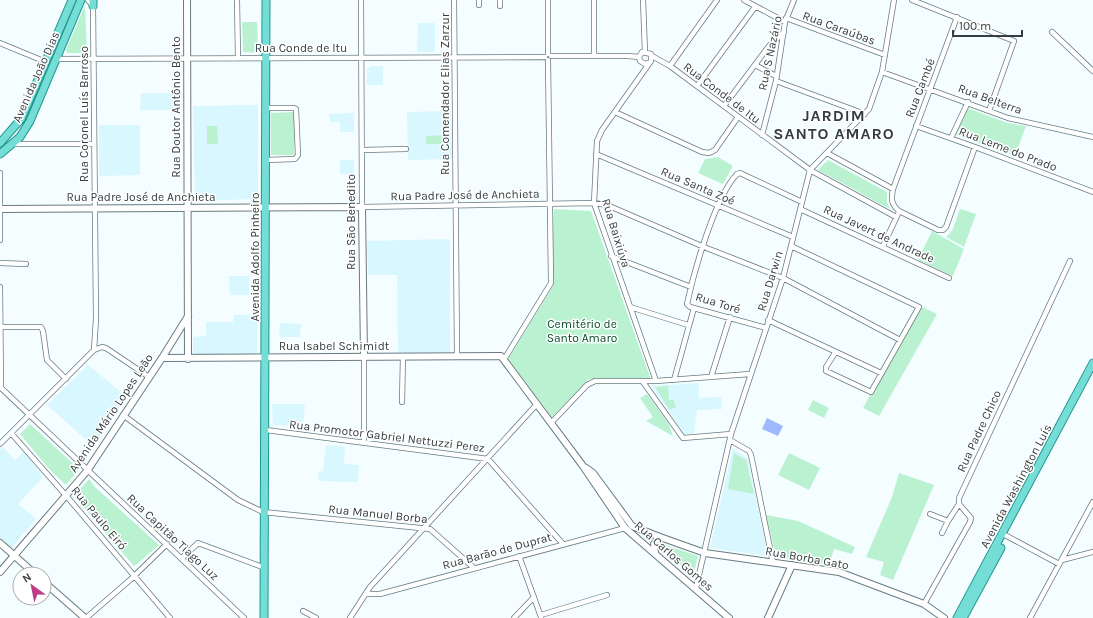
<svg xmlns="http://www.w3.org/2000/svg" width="1093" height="618" viewBox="0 0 1093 618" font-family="Karla,sans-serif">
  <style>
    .built { fill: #d8f7fe }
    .green { fill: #baf2d1 }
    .water { fill: #9eb9fe }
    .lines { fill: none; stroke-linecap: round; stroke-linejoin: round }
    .street-casing { stroke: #687b80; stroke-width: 6 }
    .secondary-casing { stroke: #687b80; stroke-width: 8 }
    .primary-casing { stroke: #21978f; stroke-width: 9 }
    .street { stroke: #fff; stroke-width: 4.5 }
    .secondary { stroke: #fff; stroke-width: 6 }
    .primary { stroke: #74ded6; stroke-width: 7 }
    .labels { text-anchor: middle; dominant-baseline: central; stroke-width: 3; stroke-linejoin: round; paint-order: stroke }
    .street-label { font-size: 12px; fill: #343d3f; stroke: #fff }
    .park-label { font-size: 12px; fill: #074a2d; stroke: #fff }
    .district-label { font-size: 16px; font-weight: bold; letter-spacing: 1px; fill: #343d3f; stroke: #fff }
  </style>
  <rect width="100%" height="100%" fill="#f4fdff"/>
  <!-- built -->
  <path class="built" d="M418,23H435V52H417Z
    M371,66H383V85H367V69Z
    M141,93H182V110H140Z
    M258,105V199L195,201L193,106Z
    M451,111L452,159L408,160L407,112Z
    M354,113V132H340V122H330L329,114Z
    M99,125H140V175L99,176Z
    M340,160H354V174H340Z
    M450,239V352L398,353L397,275H368L367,241Z
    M229,276H249V295H230Z
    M234,315H257V354L193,355V337L206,336V322H233Z
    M280,323L301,324L300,337H279Z
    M88,365L127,397L93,446L47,405Z
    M699,383V398L721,397L722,409L697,410L694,433L684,434L652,386Z
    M272,404H305L303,425H273Z
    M326,445L345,447L344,464L359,465L358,482L319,481L318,472L323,471Z
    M3,447L15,460L24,452L43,477L18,504L36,519L11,548L0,538V449Z
    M733,448L748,459L768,556L710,548Z"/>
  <!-- green -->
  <path class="green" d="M85,5L87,53H67L66,50Z
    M242,22H257L258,44L261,53L243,52Z
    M967,108L1008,123L1026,126L1015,156L956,135Z
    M294,112V155H271V113Z
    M207,126H217L218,144H207Z
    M445,135V144H426V136Z
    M718,157L733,166L723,184L698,173L705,159Z
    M828,160L887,192V202L890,209L818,170Z
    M554,209L591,211L651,380L589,379L552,417L508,359L553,286L552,248Z
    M960,209L976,214L964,247L946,237L952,231Z
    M932,231L964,249L953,276L918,260Z
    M920,306L937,314L879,416L863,408Z
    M668,386L669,400H674L676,408L669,409L655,387Z
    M647,394L668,423L673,436L646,421L653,417L640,398Z
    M813,400L829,408L824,418L808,410Z
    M30,424L79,469L66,485L50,470L20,434Z
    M734,453L746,460L754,494L728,489Z
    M789,453L820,468L809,490L778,475Z
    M899,473L934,485L893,580L880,575L884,562L866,557L892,497Z
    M89,479L95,487L159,545L136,565L134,566L74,496Z
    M766,515L798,521L855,547L852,554L834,549L829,565L778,557L775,552Z
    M660,543L698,556L693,577L658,545Z"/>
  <!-- water -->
  <path class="water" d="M767,418L783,426L778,436L762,429Z"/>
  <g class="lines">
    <!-- street casing -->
    <g class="street-casing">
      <path id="street" d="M88,0L93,6L96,319L94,350
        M237,0L238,58
        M361,0L362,207L594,203L607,205L704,247L783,278L900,340
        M454,0L457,355
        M548,0V54
        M594,0V56
        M643,0L645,52
        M744,0L785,22
        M912,0L1014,41L989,111
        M479,5V0
        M500,6V0
        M957,17L893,189C891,199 891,204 899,211L938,230H943L946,227L975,147
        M786,18L885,55
        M1052,32L1093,71
        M0,43L46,62
        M551,56H628L639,57
        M652,56L670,66L810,170L896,217
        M56,59L545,57
        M649,63L645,64L640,61L639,57L642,52L651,54V61L602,130L597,141L594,203L656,381
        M755,65L776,76
        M670,66L717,0
        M882,72L1008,118L1093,137
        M776,81L865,114
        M697,86L755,7
        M724,106L769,46L784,32
        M615,112L702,152L709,153L715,150L738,117
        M916,126L975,147L1093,192
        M762,135L776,81L785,22L794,0
        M951,138L968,102
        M13,144H94
        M362,150L406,149
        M827,153L893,189
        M596,154L793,237
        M266,160L295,159L298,155L296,109L294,108H266
        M0,173V240
        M800,209L949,278
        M791,246L919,307L871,392L826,371V367L835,353
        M883,246L898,214
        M611,256L691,287
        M0,263L26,264
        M0,287L1,388
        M630,307L688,325
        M768,320L881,373
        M1,327H41L43,331L47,360L66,379
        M766,328L690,307L687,304C694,271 715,197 737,174L740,173L802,202
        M505,358L551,283L548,60
        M711,377L730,317
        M674,380L694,308
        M643,382L683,438L731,434
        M0,387L244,618
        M402,402L403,356
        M123,415L238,500L263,512L430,529L474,568
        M551,423L587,385L595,381H656L750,374
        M266,430L488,459L563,544
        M11,433L69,499L170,618
        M730,440L749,451L751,455L773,563
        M364,443V357
        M0,444L94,350L102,347L106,348L149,377
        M930,514L948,521L959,504
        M942,533L948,521
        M1003,534L1059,564
        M519,556L541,617
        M182,558L198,543L265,568
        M1062,560L1093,552
        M696,588L731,434L783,278L810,170L869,109L882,72L894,0
        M366,594H380L625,528
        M924,604L970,522L971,518L959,504V498L1070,261
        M303,611L316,618
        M541,615L607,595
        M86,618L130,580L167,544
        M350,618L370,587L537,404
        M514,618L534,597
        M1030,618L1093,502"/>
    </g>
    <!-- secondary casing -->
    <g class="secondary-casing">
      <path id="secondary" d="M187,0L188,359
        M0,209L362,207L364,357
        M162,358L501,356L583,466L625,528L729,618
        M586,468L593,473L632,526L660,537L705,553L839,572L924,604L944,618
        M0,543L35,574
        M655,553L654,544L660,537
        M0,572L87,471L162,358L188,316
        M44,582L85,618
        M768,618L792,565"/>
    </g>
    <!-- primary casing -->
    <g class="primary-casing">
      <path id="primary" d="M93,6V0
        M0,143L21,119L72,0
        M0,154L20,137L30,121L81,0
        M264,618L266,0
        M957,618L1093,363
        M963,618L1001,548"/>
    </g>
    <!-- street -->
    <use href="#street" class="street"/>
    <!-- secondary -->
    <use href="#secondary" class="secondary"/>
    <!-- primary -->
    <use href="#primary" class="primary"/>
  </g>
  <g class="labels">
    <!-- street labels -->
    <g class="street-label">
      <text transform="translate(839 28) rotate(20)">Rua Caraúbas</text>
      <text x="301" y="48">Rua Conde de Itu</text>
      <text transform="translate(770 53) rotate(-78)">Rua S Nazário</text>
      <text transform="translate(36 77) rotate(-66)">Avenida João Dias</text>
      <text transform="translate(920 88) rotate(-69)">Rua Cambé</text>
      <text transform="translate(722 93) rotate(37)">Rua Conde de Itu</text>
      <text transform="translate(445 94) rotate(-90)">Rua Comendador Elias Zarzur</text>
      <text transform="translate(990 99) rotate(20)">Rua Belterra</text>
      <text transform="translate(176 107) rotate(-90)">Rua Doutor Antônio Bento</text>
      <text transform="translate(84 114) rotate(-90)">Rua Coronel Luís Barroso</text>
      <text transform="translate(1008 149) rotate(21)">Rua Leme do Prado</text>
      <text transform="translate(698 186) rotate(23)">Rua Santa Zoé</text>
      <text transform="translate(465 195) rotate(-1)">Rua Padre José de Anchieta</text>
      <text x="141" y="197">Rua Padre José de Anchieta</text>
      <text transform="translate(351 222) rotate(-90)">Rua São Benedito</text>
      <text transform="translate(616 233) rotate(73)">Rua Baixiúva</text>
      <text transform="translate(879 234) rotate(25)">Rua Javert de Andrade</text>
      <text transform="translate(255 257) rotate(-90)">Avenida Adolfo Pinheiro</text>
      <text transform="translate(770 281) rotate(-73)">Rua Darwin</text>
      <text transform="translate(718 303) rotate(17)">Rua Toré</text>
      <text x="334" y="346">Rua Isabel Schimidt</text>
      <text transform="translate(111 413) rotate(-56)">Avenida Mário Lopes Leão</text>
      <text transform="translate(979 431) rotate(-65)">Rua Padre Chico</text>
      <text transform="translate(387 436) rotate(7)">Rua Promotor Gabriel Nettuzzi Perez</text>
      <text transform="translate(1016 486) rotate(-62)">Avenida Washington Luís</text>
      <text transform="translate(378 514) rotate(6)">Rua Manuel Borba</text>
      <text transform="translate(99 518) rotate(50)">Rua Paulo Eiró</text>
      <text transform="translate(173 537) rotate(43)">Rua Capitão Tiago Luz</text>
      <text transform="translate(497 551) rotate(-15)">Rua Barão de Duprat</text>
      <text transform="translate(674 556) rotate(41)">Rua Carlos Gomes</text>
      <text transform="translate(807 558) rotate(10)">Rua Borba Gato</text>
    </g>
    <!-- park labels -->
    <g class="park-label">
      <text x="582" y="324">Cemitério de<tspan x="582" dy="14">Santo Amaro</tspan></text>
    </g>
    <!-- district labels -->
    <g class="district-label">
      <text x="834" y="115">JARDIM<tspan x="834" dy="18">SANTO AMARO</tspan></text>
    </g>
  </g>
  <!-- north arrow -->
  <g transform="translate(32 586) rotate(327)"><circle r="19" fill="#ffffff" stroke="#aeb1b2"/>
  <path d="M0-3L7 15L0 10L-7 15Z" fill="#be3d86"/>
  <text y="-6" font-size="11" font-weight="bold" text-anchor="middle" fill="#343d3f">N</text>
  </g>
  <!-- scale -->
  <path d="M953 30v6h69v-6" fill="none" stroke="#343d3f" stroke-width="2"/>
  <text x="959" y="30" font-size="12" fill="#343d3f" stroke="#ffffff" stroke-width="3" paint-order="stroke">100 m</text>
</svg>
